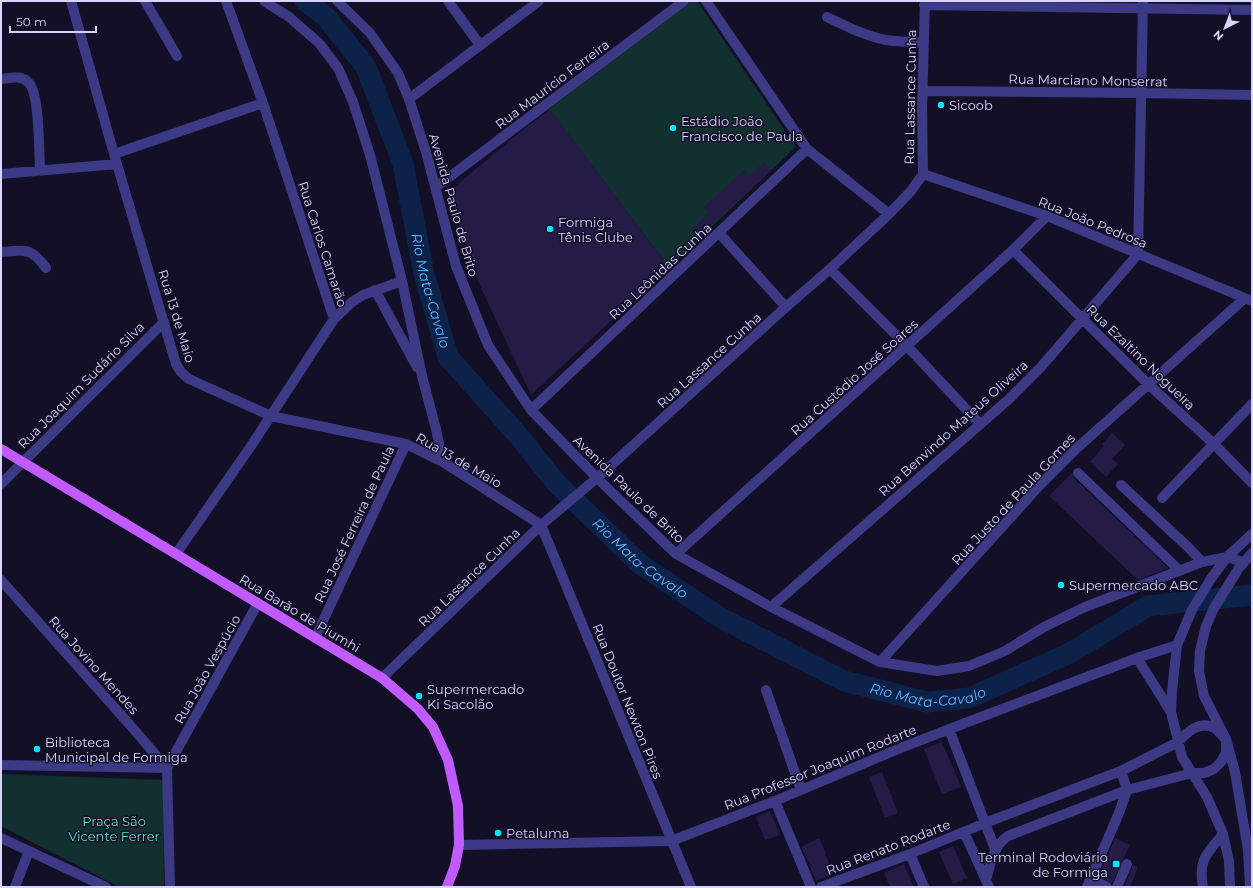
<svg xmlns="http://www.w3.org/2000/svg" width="1253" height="888" viewBox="0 0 1253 888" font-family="Montserrat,sans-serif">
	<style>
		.green { fill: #12302f }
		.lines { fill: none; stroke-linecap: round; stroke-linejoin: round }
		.river { stroke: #0c2248; stroke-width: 21 }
		.building { fill: #241b47 }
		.minor { stroke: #3d3a85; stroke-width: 10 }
		.major { stroke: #c25bff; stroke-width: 10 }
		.poi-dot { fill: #00e5ff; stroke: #130f26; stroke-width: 1.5 }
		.labels { text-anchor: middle; stroke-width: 3; stroke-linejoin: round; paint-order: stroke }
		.street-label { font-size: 13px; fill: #d9d4ff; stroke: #130f26 }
		.poi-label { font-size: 13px; fill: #d9d4ff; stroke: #130f26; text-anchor: start }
		.park-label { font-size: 13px; fill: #5fe0c0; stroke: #130f26 }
		.water-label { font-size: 14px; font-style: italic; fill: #62b6ff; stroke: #130f26 }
	</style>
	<rect width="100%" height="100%" fill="#130f26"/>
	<!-- green -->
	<path class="green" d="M692,1H697L796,147L669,267L549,109Z
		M1,774L163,780L164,887H119L1,826Z"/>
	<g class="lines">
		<!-- river -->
		<path class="river" id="s1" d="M305,1L326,17L366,67L403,164L424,274L448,357L517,434L557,484L640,564L721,618L844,681L927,702L969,698L1068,654L1148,606L1252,595"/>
	</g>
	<!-- building -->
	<path class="building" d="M550,110L669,267L531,395L476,277L448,192L529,125Z
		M764,162L772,170L699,236L692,229L709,213L704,207L744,170L749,176Z
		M1112,433L1125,445L1112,459L1118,464L1106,477L1090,462L1104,446L1102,444Z
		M1072,473L1074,478L1168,568L1138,580L1049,496Z
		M942,742L961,787L942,794L924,749Z
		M882,772L898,813L885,818L869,777Z
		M770,811L780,835L765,840L756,817Z
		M819,838L826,853L825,854L834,873L816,881L810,867L811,866L801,847Z
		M1115,838L1130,845L1112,883L1099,876Z
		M953,846L967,878L953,884L939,852Z
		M904,864L914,887H890L884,873Z
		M1133,865L1138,867L1130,887H1124Z"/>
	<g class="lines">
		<!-- minor -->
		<path class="minor" d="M71,1L114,154L176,364L181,372L189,379L271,416L406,444L443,462L541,525
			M145,1L177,56
			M264,1L289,17L319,43L338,68L353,102L370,155L402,281L422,376L436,429L443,462
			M337,1L370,33L398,73L409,99L426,152L456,266L488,345L531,410L597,478L676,554L771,607L880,662L937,671L969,666L1005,651L1044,627L1085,607L1202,562L1227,557L1243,562
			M448,1L480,45
			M706,1L807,149L889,214
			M924,5L1252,10
			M827,17C846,26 865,36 886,40C898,42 911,42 924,42
			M1,79C10,78 21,75 28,82C40,91 39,154 40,170
			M923,91L1141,93L1252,95
			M409,99L539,1
			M114,154L263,103
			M1,174L117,164
			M923,174L1047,216L1252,301
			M436,187L684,1
			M719,233L786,307
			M1013,250L1148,384L1214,444L1252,483
			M1,252C25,250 31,247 46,268
			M830,269L907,346L980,424
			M375,290L417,367
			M334,319L352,302L363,295L402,281
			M531,410L807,149
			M1078,473L1179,570
			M1,484L164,322
			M1121,485L1188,547L1202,562
			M1162,498L1252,404
			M541,525L691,887
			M176,554L251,446L334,319L263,103L226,1
			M676,554L1013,250L1047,216
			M1,580L130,725L167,768
			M771,607L1008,400L1041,367L1138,254L1143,1
			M315,638L406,444
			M1137,658L1171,712
			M880,662L1039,486L1077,448L1245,298
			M382,678L541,525L597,478L786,307L830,269L889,214L911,191L923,174L922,108L925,1
			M766,690L801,790
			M949,729L995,849
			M1,765L167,768
			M167,768L258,603
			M167,768L170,887
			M775,801L811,887
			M964,832L989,887
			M1,838L106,887
			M459,845L671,841L775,801L903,747L973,720L1137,658L1177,645
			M910,854L924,887
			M1091,879L1107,887
			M15,887L29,851
			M821,887L910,854L985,823L1121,771L1178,742C1187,732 1200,720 1214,728C1218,730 1222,736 1226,739V753L1221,762L1214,769L1204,773H1192L1127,790L1008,836C993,846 991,863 986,880
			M1087,887L1119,813L1127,790L1121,771
			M1117,887L1127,864
			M1203,887C1198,859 1207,854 1223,834
			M1230,887L1229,861L1223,834L1207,797L1182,757L1171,712L1172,691L1177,645L1192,610L1210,580L1227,557L1252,534
			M1250,887L1248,850L1235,772L1226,739L1204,696L1199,671L1200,651L1206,626L1214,608L1239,568L1252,553"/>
		<!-- major -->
		<path class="major" d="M1,449L176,554L382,678L418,709L433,727L448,760L458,806L459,845L455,866L447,887"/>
	</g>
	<!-- markers -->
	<g class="poi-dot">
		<circle cx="941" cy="105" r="4"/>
		<circle cx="673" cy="128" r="4"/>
		<circle cx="550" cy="229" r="4"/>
		<circle cx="1061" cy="585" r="4"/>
		<circle cx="419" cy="696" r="4"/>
		<circle cx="37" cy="749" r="4"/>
		<circle cx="498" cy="833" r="4"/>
		<rect x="1112" y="860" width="8" height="8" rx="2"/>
	</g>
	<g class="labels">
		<!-- street labels -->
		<g class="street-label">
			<text transform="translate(1088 80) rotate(1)" y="5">Rua Marciano Monserrat</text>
			<text transform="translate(552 84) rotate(-37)" y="5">Rua Maurício Ferreira</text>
			<text transform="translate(910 97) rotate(-89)" y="5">Rua Lassance Cunha</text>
			<text transform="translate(454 205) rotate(74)" y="5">Avenida Paulo de Brito</text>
			<text transform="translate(1093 222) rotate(22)" y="5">Rua João Pedrosa</text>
			<text transform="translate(323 244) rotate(72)" y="5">Rua Carlos Camarão</text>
			<text transform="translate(660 271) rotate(-43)" y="5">Rua Leônidas Cunha</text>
			<text transform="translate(177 316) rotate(73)" y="5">Rua 13 de Maio</text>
			<text transform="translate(1141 357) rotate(44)" y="5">Rua Ezaltino Nogueira</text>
			<text transform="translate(709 360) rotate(-42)" y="5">Rua Lassance Cunha</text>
			<text transform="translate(854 377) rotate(-42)" y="5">Rua Custódio José Soares</text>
			<text transform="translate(81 385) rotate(-45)" y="5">Rua Joaquim Sudário Silva</text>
			<text transform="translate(953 428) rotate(-42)" y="5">Rua Benvindo Mateus Oliveira</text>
			<text transform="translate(459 460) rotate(30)" y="5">Rua 13 de Maio</text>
			<text transform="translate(629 489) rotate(44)" y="5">Avenida Paulo de Brito</text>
			<text transform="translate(1013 499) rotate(-47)" y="5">Rua Justo de Paula Gomes</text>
			<text transform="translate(354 524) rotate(-65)" y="5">Rua José Ferreira de Paula</text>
			<text transform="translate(469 577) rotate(-44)" y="5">Rua Lassance Cunha</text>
			<text transform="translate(300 613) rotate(31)" y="5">Rua Barão de Piumhi</text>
			<text transform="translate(94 665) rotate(48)" y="5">Rua Jovino Mendes</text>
			<text transform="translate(207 669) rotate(-61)" y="5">Rua João Vespúcio</text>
			<text transform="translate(628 701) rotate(68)" y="5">Rua Doutor Newton Pires</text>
			<text transform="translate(820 767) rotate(-22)" y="5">Rua Professor Joaquim Rodarte</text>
			<text transform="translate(888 847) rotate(-21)" y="5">Rua Renato Rodarte</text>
		</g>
		<!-- poi labels -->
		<g class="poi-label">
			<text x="949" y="110">Sicoob</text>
			<text x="681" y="126">Estádio João<tspan x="681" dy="15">Francisco de Paula</tspan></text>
			<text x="558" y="227">Formiga<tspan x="558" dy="15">Tênis Clube</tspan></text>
			<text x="1069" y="590">Supermercado ABC</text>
			<text x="427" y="694">Supermercado<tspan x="427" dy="15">Ki Sacolão</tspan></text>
			<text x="45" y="747">Biblioteca<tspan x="45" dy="15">Municipal de Formiga</tspan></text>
			<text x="506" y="838">Petaluma</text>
			<text x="1108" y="862" text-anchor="end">Terminal Rodoviário<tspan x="1108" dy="15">de Formiga</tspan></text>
		</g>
		<!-- park labels -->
		<g class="park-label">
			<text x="114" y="826">Praça São<tspan x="114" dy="15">Vicente Ferrer</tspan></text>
		</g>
		<!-- water labels -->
		<g class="water-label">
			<text dy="5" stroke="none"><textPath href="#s1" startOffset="324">Rio Mata-Cavalo</textPath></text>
			<text dy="5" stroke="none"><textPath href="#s1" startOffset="672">Rio Mata-Cavalo</textPath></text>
			<text dy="5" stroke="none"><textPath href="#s1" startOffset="997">Rio Mata-Cavalo</textPath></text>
		</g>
	</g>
	<!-- border -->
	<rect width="1253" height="888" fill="none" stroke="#d9d4ff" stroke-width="4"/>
	<!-- north arrow -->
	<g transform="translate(1225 28) rotate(222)" stroke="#130f26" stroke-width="3" paint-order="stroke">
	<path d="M0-3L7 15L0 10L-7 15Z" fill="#d9d4ff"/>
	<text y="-6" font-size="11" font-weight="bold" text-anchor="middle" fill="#d9d4ff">N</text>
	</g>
	<!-- scale -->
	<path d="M10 26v6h86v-6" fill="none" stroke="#d9d4ff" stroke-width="2"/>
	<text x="16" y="26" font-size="12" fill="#d9d4ff" stroke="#130f26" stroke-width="3" paint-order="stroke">50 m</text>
</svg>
